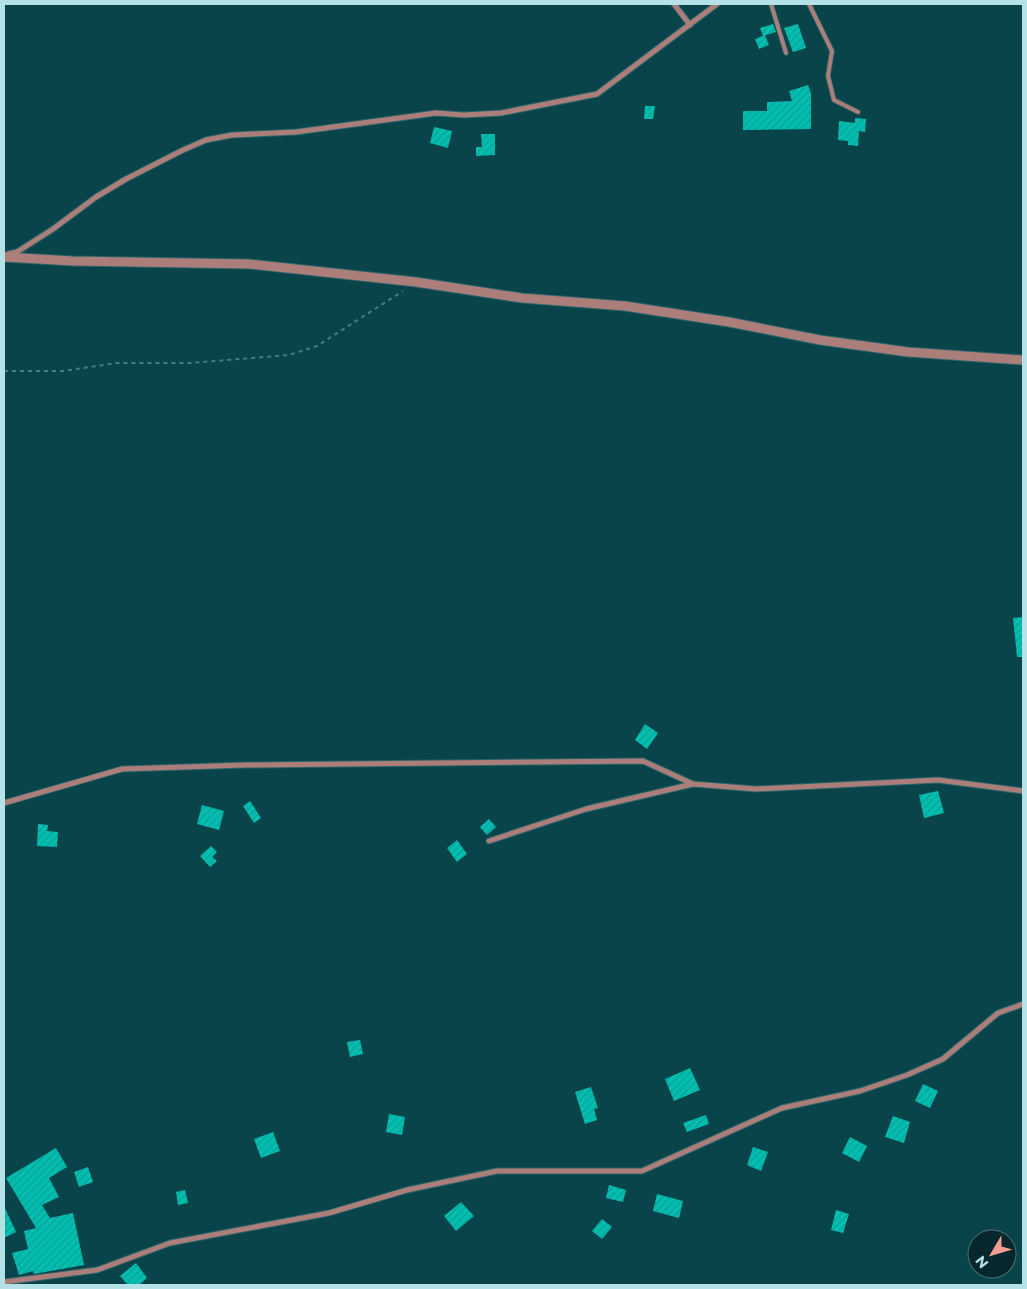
<svg xmlns="http://www.w3.org/2000/svg" width="1027" height="1289" viewBox="0 0 1027 1289" font-family="Montserrat,sans-serif">
	<style>
		.building { fill: url(#building-hatch) }
		.lines { fill: none; stroke-linecap: round; stroke-linejoin: round }
		.service-casing { stroke: #2a6469; stroke-width: 5.5 }
		.minor-casing { stroke: #2a6469; stroke-width: 7 }
		.tertiary-casing { stroke: #2a6469; stroke-width: 11 }
		.path { stroke: #467d82; stroke-width: 2; stroke-dasharray: 4 4; stroke-linecap: butt }
		.service { stroke: #ab7e79; stroke-width: 4 }
		.minor { stroke: #ab7e79; stroke-width: 5 }
		.tertiary { stroke: #ab7e79; stroke-width: 9 }
	</style>
	<defs>
		<pattern id="building-hatch" width="6" height="6" patternUnits="userSpaceOnUse" patternTransform="scale(1.25)"><rect width="6" height="6" fill="#00beb0"/><path d="M-1 1l2-2M0 6l6-6M5 7l2-2" fill="none" stroke="#0ea095"/></pattern>
	</defs>
	<rect width="100%" height="100%" fill="#08444a"/>
	<!-- building -->
	<path class="building" d="M773,24L776,32L763,36L760,28Z
		M798,24L806,48L793,52L784,28Z
		M765,35L769,45L759,49L755,39Z
		M808,85L811,93V129L743,130V111H767V102L792,101L789,91Z
		M645,106H655L653,119H644Z
		M855,118L866,119L865,132L859,131L858,146L848,145V141L838,140L839,121L855,123Z
		M434,127L452,131L448,148L430,143Z
		M481,134H495V155L476,156V147H482Z
		M1023,617V657H1017L1013,618Z
		M645,724L658,733L647,749L635,740Z
		M938,791L944,813L924,818L919,795Z
		M250,801L261,818L254,823L243,806Z
		M202,805L224,811L219,830L197,824Z
		M489,819L496,827L487,835L480,827Z
		M38,824L48,825L47,831L58,832L57,847L37,846Z
		M457,840L467,854L457,862L447,848Z
		M211,846L217,852L212,857L217,861L210,867L200,856Z
		M360,1040L363,1054L350,1057L347,1042Z
		M690,1068L700,1090L674,1101L665,1079Z
		M923,1084L938,1091L930,1108L915,1101Z
		M591,1087L598,1108L594,1109L597,1120L585,1124L575,1092Z
		M389,1114L405,1117L402,1135L386,1132Z
		M706,1115L709,1124L687,1132L683,1123Z
		M893,1116L910,1122L904,1143L885,1137Z
		M273,1132L280,1151L261,1158L254,1139Z
		M850,1137L867,1146L859,1162L842,1153Z
		M753,1147L768,1152L761,1171L747,1165Z
		M56,1148L67,1167L49,1178L59,1197L42,1205L50,1218L73,1213L84,1265L34,1274L33,1271L19,1275L12,1253L28,1249L24,1231L36,1228L6,1178Z
		M88,1167L93,1182L79,1187L74,1172Z
		M609,1185L626,1190L623,1202L606,1198Z
		M185,1190L188,1203L178,1205L176,1192Z
		M657,1194L683,1201L679,1218L653,1211Z
		M461,1202L474,1216L456,1231L444,1216Z
		M4,1206L16,1232L4,1238Z
		M836,1210L849,1214L843,1233L831,1230Z
		M602,1219L612,1227L602,1239L592,1231Z
		M136,1263L147,1278L139,1285H128L120,1276Z"/>
	<g class="lines">
		<defs>
			<path id="service" d="M771,4L786,53
				M809,4L832,51L828,76L834,100L858,112"/>
			<path id="minor" d="M674,4L690,25
				M8,254L17,252L53,229L96,197L126,179L183,150L206,140L232,135L296,132L436,113L464,115L501,113L597,94L717,4
				M4,803L122,769L245,765L643,761L693,784L756,789L938,780L1023,791
				M489,841L586,809L693,784
				M4,1282L97,1270L170,1243L329,1213L407,1190L497,1171H642L782,1108L860,1091L907,1075L943,1059L998,1013L1023,1004"/>
			<path id="tertiary" d="M4,257L73,261L249,264L416,282L522,298L625,306L729,322L820,340L908,352L1023,360"/>
		</defs>
		<!-- service casing -->
		<use href="#service" class="service-casing"/>
		<!-- minor casing -->
		<use href="#minor" class="minor-casing"/>
		<!-- tertiary casing -->
		<use href="#tertiary" class="tertiary-casing"/>
		<!-- path -->
		<path class="path" d="M4,371H63L117,363H190L289,355L317,346L403,291"/>
		<!-- service -->
		<use href="#service" class="service"/>
		<!-- minor -->
		<use href="#minor" class="minor"/>
		<!-- tertiary -->
		<use href="#tertiary" class="tertiary"/>
	</g>
	<!-- border -->
	<rect width="1027" height="1289" fill="none" stroke="#b4e2e7" stroke-width="10"/>
	<!-- north arrow -->
	<g transform="translate(992 1254) rotate(232)"><circle r="24" fill="#06282c" stroke="#4c7277"/>
	<path d="M0-4L9 19L0 12L-9 19Z" fill="#f59c94"/>
	<text y="-8" font-size="14" font-weight="bold" text-anchor="middle" fill="#b4e2e7">N</text>
	</g>
</svg>
